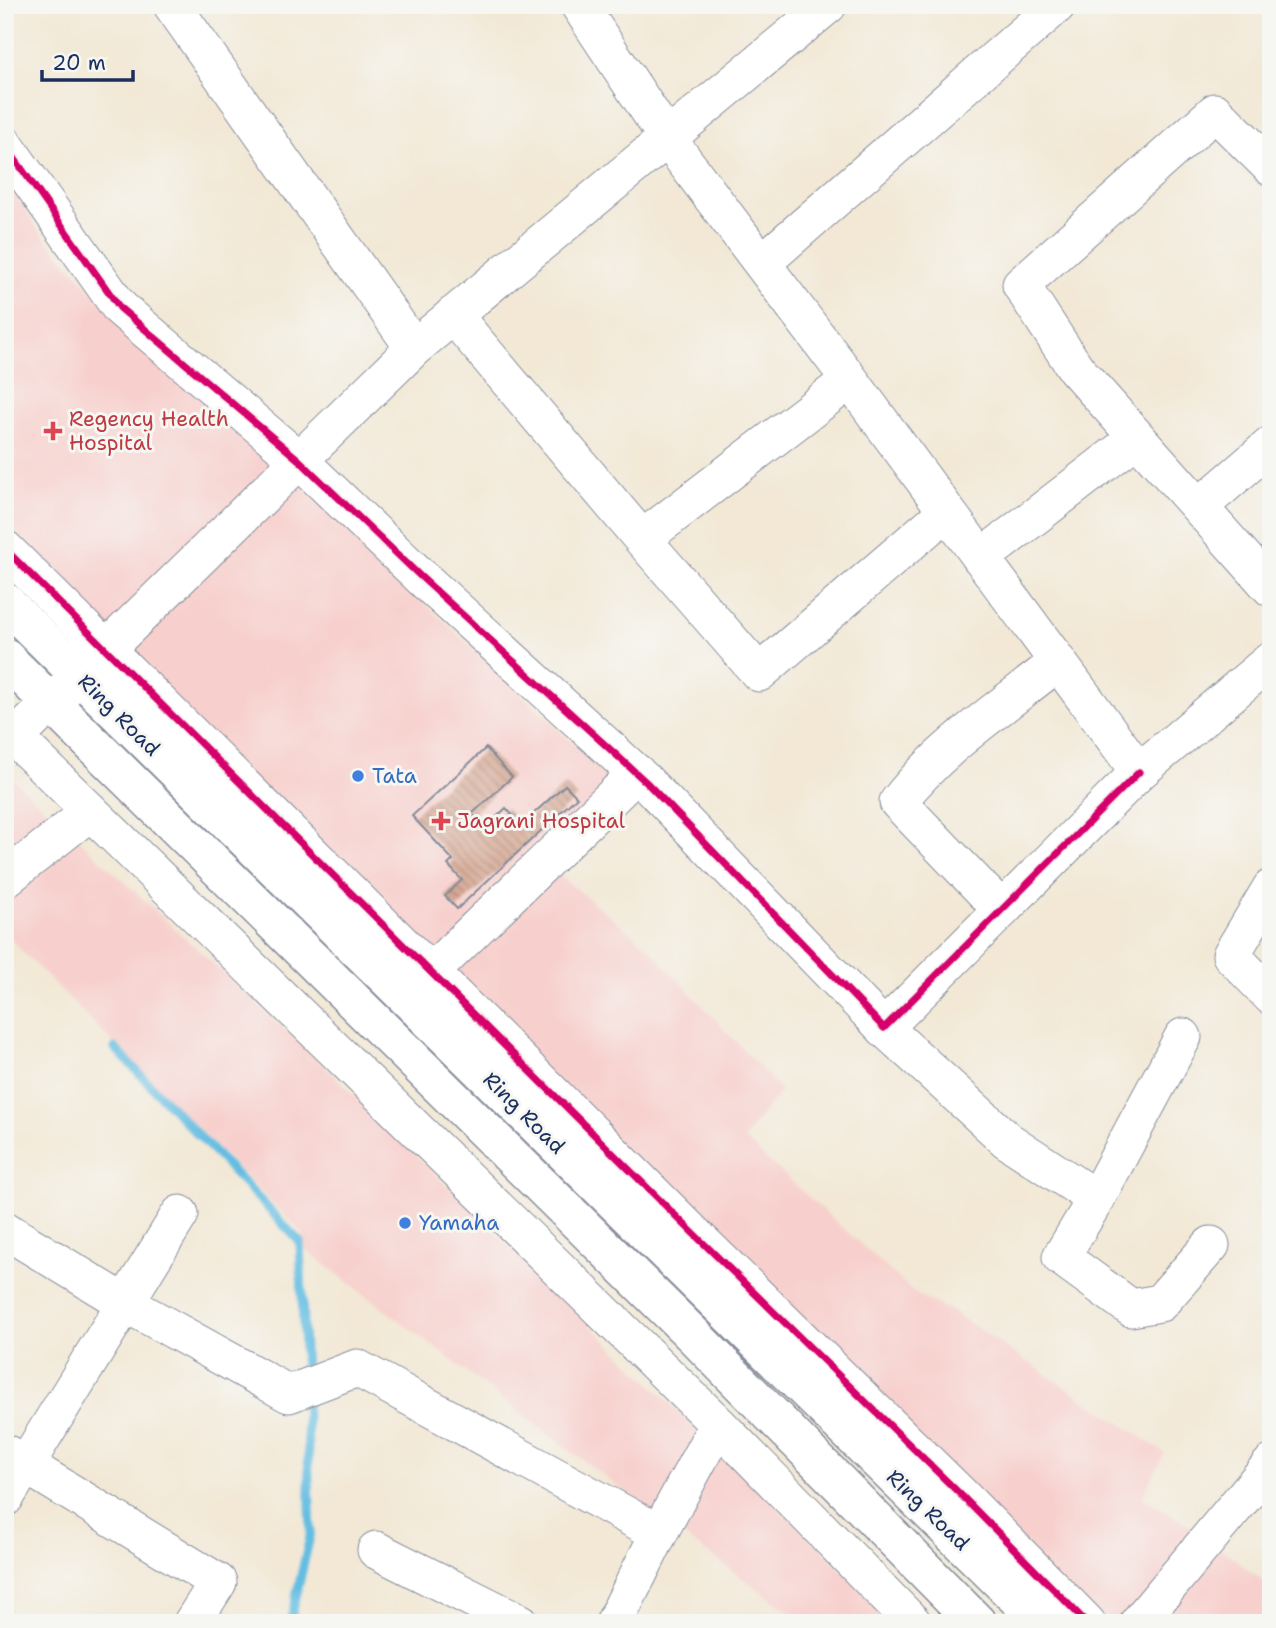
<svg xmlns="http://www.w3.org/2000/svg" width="1276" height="1628" viewBox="0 0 1276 1628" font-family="'Shantell Sans',sans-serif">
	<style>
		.built { fill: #f7d0cd }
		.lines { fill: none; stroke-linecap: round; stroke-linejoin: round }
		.stream { stroke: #64bee2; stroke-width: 9 }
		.building { fill: url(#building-back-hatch) }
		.minor-casing { stroke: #868c9a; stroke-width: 39 }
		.highway-casing { stroke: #868c9a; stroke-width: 41 }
		.minor { stroke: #fff; stroke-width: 37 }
		.highway { stroke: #fff; stroke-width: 38 }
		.cycleway-casing { stroke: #f6f6f2; stroke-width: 11 }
		.cycleway { stroke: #d6006c; stroke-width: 7 }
		.health-dot { fill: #e0444e; stroke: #f6f6f2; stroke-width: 2.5 }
		.shop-dot { fill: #3f7fe0; stroke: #f6f6f2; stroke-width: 2.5 }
		.labels { text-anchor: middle; stroke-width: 6; stroke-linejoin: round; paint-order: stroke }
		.health-label { font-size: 21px; fill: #be3a42; stroke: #f6f6f2; text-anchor: start }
		.street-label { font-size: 21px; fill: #1b2f5e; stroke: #f6f6f2 }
		.shop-label { font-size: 21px; fill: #366cbe; stroke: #f6f6f2; text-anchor: start }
	</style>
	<defs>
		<pattern id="building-back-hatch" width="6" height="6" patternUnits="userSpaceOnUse" patternTransform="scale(1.75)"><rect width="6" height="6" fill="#d3a08a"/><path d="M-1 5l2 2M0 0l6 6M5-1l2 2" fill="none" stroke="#aa8374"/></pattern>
	</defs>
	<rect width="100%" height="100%" fill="#f6f6f2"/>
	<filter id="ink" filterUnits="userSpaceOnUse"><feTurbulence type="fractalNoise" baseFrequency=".0143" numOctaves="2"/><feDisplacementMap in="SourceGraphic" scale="14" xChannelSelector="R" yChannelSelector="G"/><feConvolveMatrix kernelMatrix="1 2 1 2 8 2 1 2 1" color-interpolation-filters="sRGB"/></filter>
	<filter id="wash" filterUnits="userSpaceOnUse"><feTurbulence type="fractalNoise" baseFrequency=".00686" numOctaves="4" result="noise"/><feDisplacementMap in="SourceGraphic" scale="28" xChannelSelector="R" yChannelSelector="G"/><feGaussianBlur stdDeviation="1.57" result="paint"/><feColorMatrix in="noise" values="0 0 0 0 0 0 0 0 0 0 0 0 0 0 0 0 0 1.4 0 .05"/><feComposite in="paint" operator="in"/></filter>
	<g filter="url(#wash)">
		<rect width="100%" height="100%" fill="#f2e8d5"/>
		<!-- built -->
		<path class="built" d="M5,174L38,230L112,313L297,482L632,799L557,873L647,946L781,1090L744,1139L917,1295L953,1312L1165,1453L1142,1497L1196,1530L1271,1587V1623H1099L5,539Z
			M5,772L319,1061L897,1623H805L667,1524L305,1249L303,1234L5,934Z"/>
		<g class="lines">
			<!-- stream -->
			<path class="stream" d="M115,1048L300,1242L305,1377
				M290,1623L311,1532L306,1395"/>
		</g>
		<g id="blocks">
			<!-- building -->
			<path class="building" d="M486,748L512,777L472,814L485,828L506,808L521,825L565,785L577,797L457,909L445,896L462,880L448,865L453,860L412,816Z"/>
		</g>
	</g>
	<g filter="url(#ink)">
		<use href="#blocks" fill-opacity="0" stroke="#868c9a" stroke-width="2"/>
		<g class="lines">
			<defs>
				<path id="minor" d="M172,5L414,348
					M579,5L667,138L850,380L1139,772L1271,660
					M5,145L120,308L299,460L420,576L646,782L884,1028L1139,772
					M1271,167L1215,112L1021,285L1076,369L1271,588
					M762,263L1057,5
					M453,315L642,539L850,380
					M1199,507L1271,445
					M642,539L759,673L946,512
					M5,549L693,1233L960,1494L1087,1623
					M981,558L1137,438
					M5,728L718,1424L913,1623
					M15,738L414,348L828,5
					M5,879L90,812
					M1271,888L1231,955L1271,996
					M1002,910L898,802C939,748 1005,705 1058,662
					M431,972L637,773
					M884,1028L1007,1140L1096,1199L1183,1037
					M1096,1199L1061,1257L1131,1308L1160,1303L1211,1245
					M5,1230L125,1303L289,1394L357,1368L659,1533
					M6,1453L218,1582L192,1623
					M5,1498L180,1214
					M376,1550L521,1623
					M614,1623L659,1533L718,1424
					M1138,1623L1271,1464"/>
				<path id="highway" d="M5,602L1043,1623
					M5,658L693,1335L977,1623"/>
			</defs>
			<!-- minor casing -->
			<use href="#minor" class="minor-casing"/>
			<!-- highway casing -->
			<use href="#highway" class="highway-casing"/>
			<!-- minor -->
			<use href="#minor" class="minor"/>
			<!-- highway -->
			<use href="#highway" class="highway"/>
			<defs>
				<path id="cycleway" d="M5,145L120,308L299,460L420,576L646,782L884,1028L1139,772
					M5,549L693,1233L960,1494L1087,1623"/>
			</defs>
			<!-- cycleway casing -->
			<use href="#cycleway" class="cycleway-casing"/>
			<!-- cycleway -->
			<use href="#cycleway" class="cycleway"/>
		</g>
	</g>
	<!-- markers -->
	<g class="health-dot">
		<path d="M49.5 420.5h7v7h7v7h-7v7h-7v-7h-7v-7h7z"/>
		<path d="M437.5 810.5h7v7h7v7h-7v7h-7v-7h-7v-7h7z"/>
	</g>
	<g class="shop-dot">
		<circle cx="358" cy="776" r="7"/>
		<circle cx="405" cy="1223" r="7"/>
	</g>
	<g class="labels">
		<!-- health labels -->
		<g class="health-label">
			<text x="69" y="426">Regency Health<tspan x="69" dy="24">Hospital</tspan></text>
			<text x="457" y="828">Jagrani Hospital</text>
		</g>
		<!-- street labels -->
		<g class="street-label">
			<text transform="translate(119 715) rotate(45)" y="7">Ring Road</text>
			<text transform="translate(524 1113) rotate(45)" y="7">Ring Road</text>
			<text transform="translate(928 1510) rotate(44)" y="7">Ring Road</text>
		</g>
		<!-- shop labels -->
		<g class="shop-label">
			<text x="372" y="783">Tata</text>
			<text x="419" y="1230">Yamaha</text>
		</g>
	</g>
	<!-- margin -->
	<rect width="1276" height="1628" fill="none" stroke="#f6f6f2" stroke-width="28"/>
	<!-- scale -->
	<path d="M42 70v10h91v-10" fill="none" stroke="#1b2f5e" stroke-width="3.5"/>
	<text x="52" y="70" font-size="21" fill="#1b2f5e" stroke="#f6f6f2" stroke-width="5" paint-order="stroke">20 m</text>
</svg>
